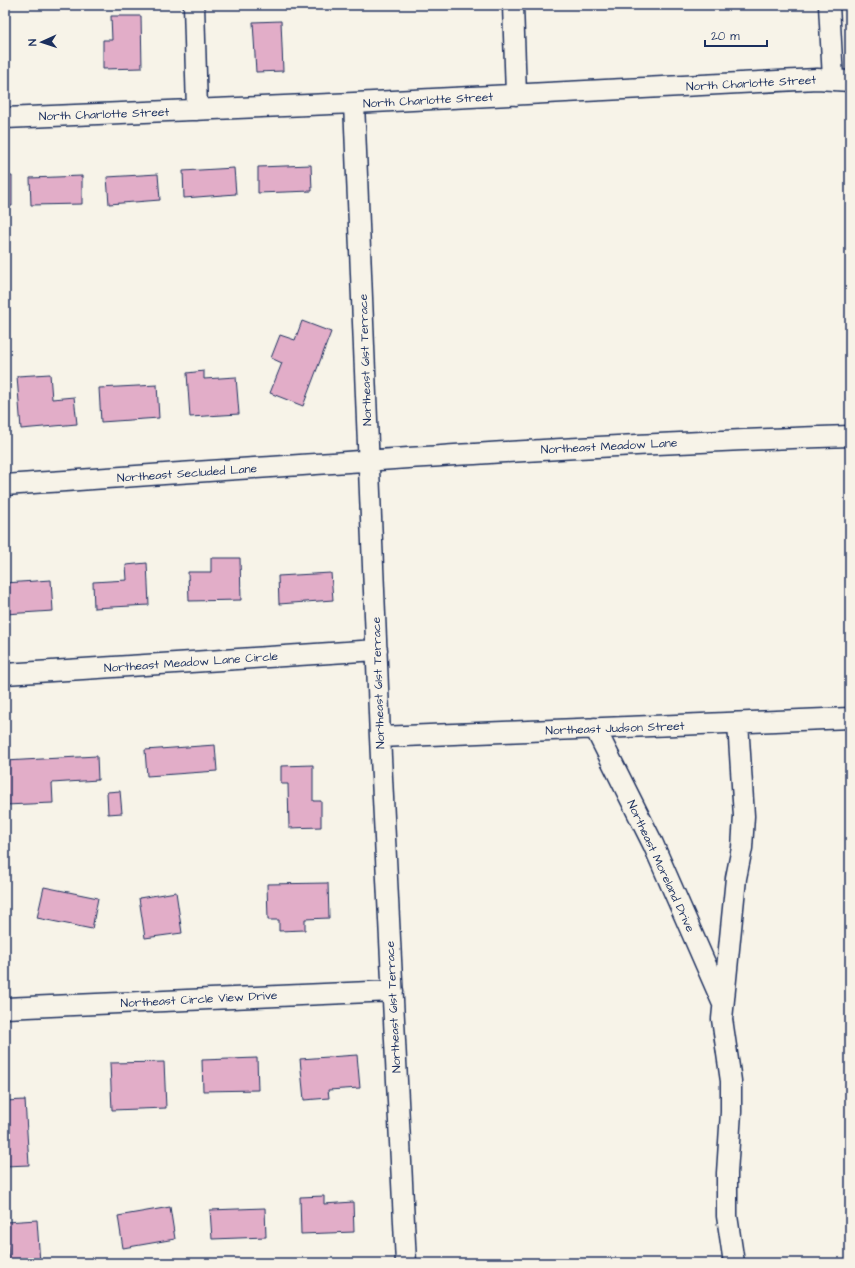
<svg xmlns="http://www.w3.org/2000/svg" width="855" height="1268" viewBox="0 0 855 1268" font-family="'Architects Daughter',sans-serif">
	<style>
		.building { fill: #e2adc8; stroke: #1b2f5e }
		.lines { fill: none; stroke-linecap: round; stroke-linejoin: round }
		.minor-casing { stroke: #1b2f5e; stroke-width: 23 }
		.minor { stroke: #f7f3e8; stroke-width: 20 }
		.labels { text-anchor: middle; stroke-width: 3.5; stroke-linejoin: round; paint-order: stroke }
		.street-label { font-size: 12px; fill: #1b2f5e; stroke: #f7f3e8 }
	</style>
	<rect width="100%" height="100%" fill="#f7f3e8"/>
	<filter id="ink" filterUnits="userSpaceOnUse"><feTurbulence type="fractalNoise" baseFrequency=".025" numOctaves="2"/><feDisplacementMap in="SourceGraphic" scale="8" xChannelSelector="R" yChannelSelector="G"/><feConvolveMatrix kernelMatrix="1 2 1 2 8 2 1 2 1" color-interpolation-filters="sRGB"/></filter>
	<g filter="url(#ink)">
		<!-- building -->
		<path class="building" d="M111,16H141L142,68L103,69V40H112Z
			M281,21L283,71L256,72L253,22Z
			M311,165L312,191L258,193V167Z
			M234,168L236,194L184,198L183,171Z
			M158,174L160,200L109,204L107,177Z
			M5,176H12V206H5Z
			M82,176V204L31,205L30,178Z
			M302,321L331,332L303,406L270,393L282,363L271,358L280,335L295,340Z
			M204,371V379L236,377L239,414L190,417L187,373Z
			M50,374L52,399L74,397L77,424L21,429L17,376Z
			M157,385L159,418L101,422L99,388Z
			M211,558H240L241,600L189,601L188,572H211Z
			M147,563L149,605L94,608L93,582L127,580L126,565Z
			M331,573L333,600L279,604L278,576Z
			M51,580L53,611L5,614V583Z
			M215,745L217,771L147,776L145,750Z
			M97,756L98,780L52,783L53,803L5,805V761Z
			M313,765V801H321V827L289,828L288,784H281V766Z
			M120,791L122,813L108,814L107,792Z
			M328,883L329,918L305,919V930L279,931V920H268L267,884Z
			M44,887L98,898L92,929L37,918Z
			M176,892L182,933L145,938L139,898Z
			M357,1055L360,1088L328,1090L329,1098L304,1100L300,1059Z
			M257,1058L258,1090L203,1091L202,1060Z
			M164,1062L166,1108L112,1110L110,1063Z
			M25,1100L29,1165L5,1166V1101Z
			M324,1196V1204L353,1202L354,1232L301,1234L300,1197Z
			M170,1207L175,1239L123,1248L118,1216Z
			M265,1208L266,1237L212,1239L210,1210Z
			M37,1220L40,1263H9L6,1222Z"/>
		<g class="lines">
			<defs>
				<path id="minor" d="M194,5L197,110
					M513,5L516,95
					M829,5L833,79
					M354,103L380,737L406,1263
					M5,118L354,103L817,79L850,81
					M5,485C286,466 568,445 850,436
					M5,674L377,650
					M595,728L653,844L723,1004
					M380,737L850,718
					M5,1008L393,991
					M734,1263L727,1216V1173L731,1112V1081L722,1019L736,878L742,848L744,816L738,723"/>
			</defs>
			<!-- minor casing -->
			<use href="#minor" class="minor-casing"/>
			<!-- minor -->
			<use href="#minor" class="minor"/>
		</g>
	</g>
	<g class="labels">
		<!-- street labels -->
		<g class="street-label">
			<text transform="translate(751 83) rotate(-3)" y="4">North Charlotte Street</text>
			<text transform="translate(428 100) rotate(-3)" y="4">North Charlotte Street</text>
			<text transform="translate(104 114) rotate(-2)" y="4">North Charlotte Street</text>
			<text transform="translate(365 360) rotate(-92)" y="4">Northeast 61st Terrace</text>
			<text transform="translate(609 446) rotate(-3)" y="4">Northeast Meadow Lane</text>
			<text transform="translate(187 473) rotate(-4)" y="4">Northeast Secluded Lane</text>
			<text transform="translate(191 662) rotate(-4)" y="4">Northeast Meadow Lane Circle</text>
			<text transform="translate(378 683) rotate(-92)" y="4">Northeast 61st Terrace</text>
			<text transform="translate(615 728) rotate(-2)" y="4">Northeast Judson Street</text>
			<text transform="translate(661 866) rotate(65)" y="4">Northeast Moreland Drive</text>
			<text transform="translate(199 999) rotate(-3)" y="4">Northeast Circle View Drive</text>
			<text transform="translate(393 1007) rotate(-93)" y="4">Northeast 61st Terrace</text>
		</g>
	</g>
	<!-- margin -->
	<rect width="855" height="1268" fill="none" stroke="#f7f3e8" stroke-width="20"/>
	<rect x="10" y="10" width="835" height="1248" fill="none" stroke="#1b2f5e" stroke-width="1.5" filter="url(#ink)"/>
	<!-- north arrow -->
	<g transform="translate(42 42) rotate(267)" stroke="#f7f3e8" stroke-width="3" paint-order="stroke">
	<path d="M0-3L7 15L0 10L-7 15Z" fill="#1b2f5e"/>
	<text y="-6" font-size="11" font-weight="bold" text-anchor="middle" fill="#1b2f5e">N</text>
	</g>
	<!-- scale -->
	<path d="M705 40v6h62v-6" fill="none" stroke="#1b2f5e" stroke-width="2"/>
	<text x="711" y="40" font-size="12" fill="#1b2f5e" stroke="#f7f3e8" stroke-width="3" paint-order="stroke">20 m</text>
</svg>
